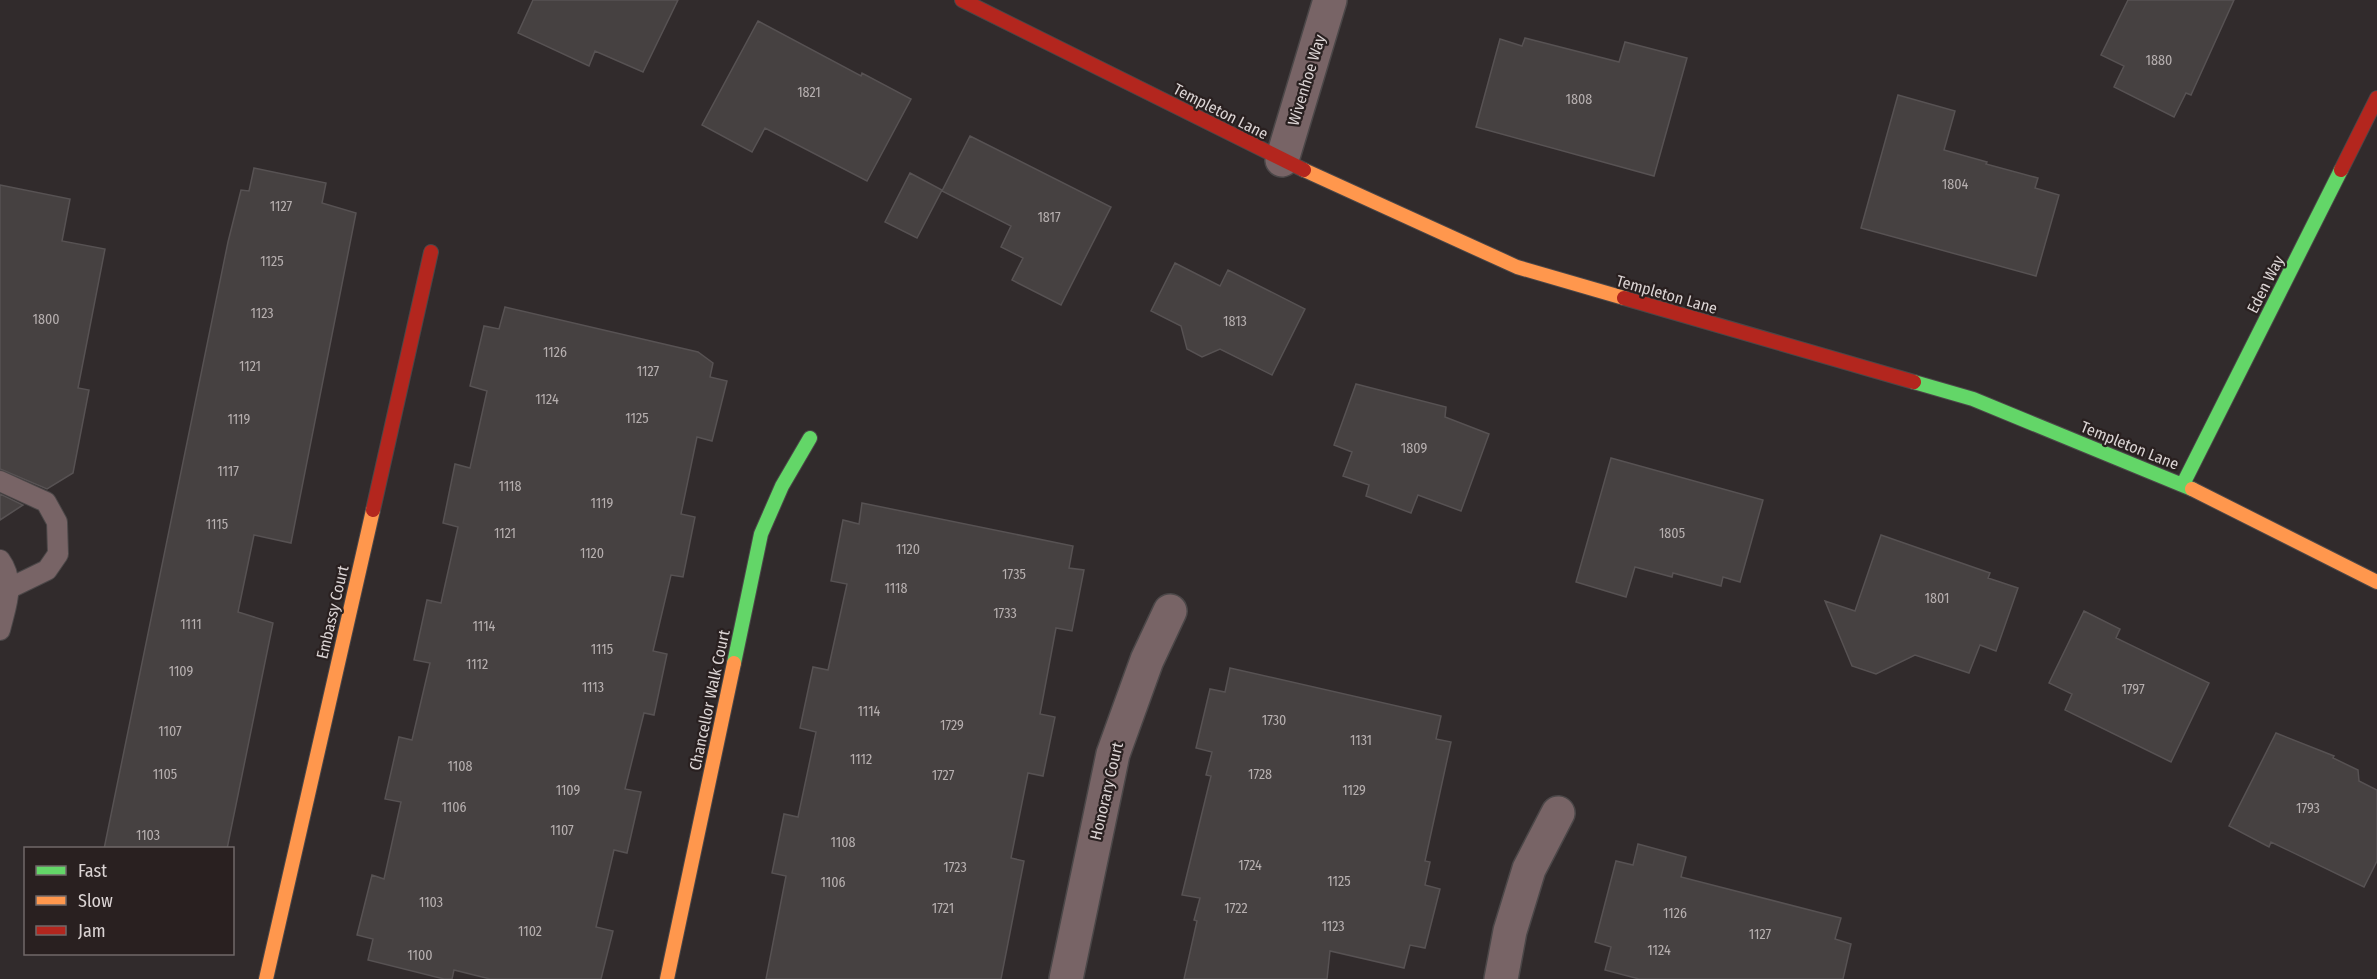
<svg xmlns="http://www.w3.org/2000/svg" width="2377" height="979" viewBox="0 0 2377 979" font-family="'Fira Sans Condensed',sans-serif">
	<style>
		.building { fill: #464141; stroke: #575253; stroke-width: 1.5 }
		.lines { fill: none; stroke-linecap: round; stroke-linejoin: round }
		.lane-casing { stroke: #4b4748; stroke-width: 22 }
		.street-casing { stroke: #4b4748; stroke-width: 36 }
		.fast-casing { stroke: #4b4748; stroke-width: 16 }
		.slow-casing { stroke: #4b4748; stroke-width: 16 }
		.jam-casing { stroke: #4b4748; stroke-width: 16 }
		.lane { stroke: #786466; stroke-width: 20 }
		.street { stroke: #786466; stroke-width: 33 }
		.fast { stroke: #63d668; stroke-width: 14 }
		.slow { stroke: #ff974d; stroke-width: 14 }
		.jam { stroke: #b3261e; stroke-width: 14 }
		.labels { text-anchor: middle; stroke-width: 4.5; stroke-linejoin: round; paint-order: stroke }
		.number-label { font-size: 14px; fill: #b6afaf }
		.street-label { font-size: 16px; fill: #dbd4d4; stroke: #292020 }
	</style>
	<rect width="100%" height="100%" fill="#312b2c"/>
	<!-- building -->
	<path class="building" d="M533,0H678L643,72L595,51L589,66L518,33Z
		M2128,0H2234L2191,95L2186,93L2174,117L2114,87L2124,66L2101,55Z
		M758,21L861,76L862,73L911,99L867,181L765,128L752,152L702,125Z
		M1525,38L1619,62L1625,42L1687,58L1654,176L1476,127L1500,39L1522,46Z
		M1898,95L1955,111L1944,150L1987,162L1986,164L2038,178L2035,188L2059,195L2036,276L1861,228Z
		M970,136L1111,207L1061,305L1012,280L1023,258L1001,247L1011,226L942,191Z
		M254,168L326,183L322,203L356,213L291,543L254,535L238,612L273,623L227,849H104L228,242L241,190L249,191Z
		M910,173L942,190L917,238L885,222Z
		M0,185L70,199L62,241L105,249L78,388L89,390L73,473L47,489L0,469Z
		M1175,263L1220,286L1228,270L1305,309L1272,375L1220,349L1202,357L1187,349L1181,326L1151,311Z
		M505,307L698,352L713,363L710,377L727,381L712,441L697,437L681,514L695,517L683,577L671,575L653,651L667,654L654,715L644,713L625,789L641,792L627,853L614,850L596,927L613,931L601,979H490L454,970L452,979H444L368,960L373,939L357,935L372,875L384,879L401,802L385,799L399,737L412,740L430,663L414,660L427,600L441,603L458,527L443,523L455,464L470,468L487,391L470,386L484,326L499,329Z
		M1356,384L1446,407L1445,417L1489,434L1461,511L1418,495L1411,513L1366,496L1369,485L1343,476L1352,452L1334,445Z
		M1611,458L1763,500L1740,582L1723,577L1721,586L1673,573L1672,577L1635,567L1626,597L1576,582Z
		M0,494L23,505L0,520Z
		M862,503L1073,546L1069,568L1084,570L1072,631L1056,628L1040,714L1055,717L1043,776L1028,773L1011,858L1024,861L1001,979H766L786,876L772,873L784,814L798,817L816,732L800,728L813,667L828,670L847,584L831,581L843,520L859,524Z
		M1881,535L1990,573L1988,578L2018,588L1996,651L1980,645L1969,673L1915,655L1876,674L1852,666L1825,601L1855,611Z
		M2084,611L2120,629L2116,638L2209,683L2171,762L2065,710L2072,694L2049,683Z
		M1230,668L1441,716L1436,739L1451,742L1425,861L1430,862L1425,885L1440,889L1425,948L1410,945L1404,968L1330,951L1327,979H1184L1197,921L1194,920L1200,898L1182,895L1211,776L1206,775L1212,752L1196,748L1210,689L1225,692Z
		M2276,733L2334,756L2333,758L2358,770L2359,781L2377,790V861L2364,887L2271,842L2269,847L2229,826Z
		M1638,844L1686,857L1681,877L1841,918L1835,939L1851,944L1843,979H1639L1605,970L1611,947L1595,942L1616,861L1633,865Z"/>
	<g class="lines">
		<defs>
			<path id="lane" d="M0,481L46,502L57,522L58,554L47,570L10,588
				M0,560C16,582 6,605 0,630"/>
			<path id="street" d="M1282,160L1330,0
				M1066,979L1113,754L1147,660L1170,611
				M1501,979L1510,931L1529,869L1558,813"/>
			<path id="fast" d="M1914,382L1973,399L2192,489
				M2183,484L2341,170
				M734,663L761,534L782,486L810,438"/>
			<path id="slow" d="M1304,170L1517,267L1624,298
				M2192,489L2377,582
				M266,979L373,510
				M667,979L734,663"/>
			<path id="jam" d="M962,0L1304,170
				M2341,170L2377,98
				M1624,298L1914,382
				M373,510L431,252"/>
		</defs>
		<!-- lane casing -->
		<use href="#lane" class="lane-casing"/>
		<!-- street casing -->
		<use href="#street" class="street-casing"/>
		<!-- fast casing -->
		<use href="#fast" class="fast-casing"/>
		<!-- slow casing -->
		<use href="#slow" class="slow-casing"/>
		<!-- jam casing -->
		<use href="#jam" class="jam-casing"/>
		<!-- lane -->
		<use href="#lane" class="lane"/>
		<!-- street -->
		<use href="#street" class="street"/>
		<!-- fast -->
		<use href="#fast" class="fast"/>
		<!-- slow -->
		<use href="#slow" class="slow"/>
		<!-- jam -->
		<use href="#jam" class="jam"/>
	</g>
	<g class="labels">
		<!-- number labels -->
		<g class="number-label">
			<text x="2159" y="65">1880</text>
			<text x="809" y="97">1821</text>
			<text x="1579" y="104">1808</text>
			<text x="1955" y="189">1804</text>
			<text x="281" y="211">1127</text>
			<text x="1049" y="222">1817</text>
			<text x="272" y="266">1125</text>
			<text x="262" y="318">1123</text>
			<text x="46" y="324">1800</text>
			<text x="1235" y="326">1813</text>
			<text x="555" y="357">1126</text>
			<text x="250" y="371">1121</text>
			<text x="648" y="376">1127</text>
			<text x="547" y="404">1124</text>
			<text x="637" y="423">1125</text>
			<text x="239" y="424">1119</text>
			<text x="1414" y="453">1809</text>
			<text x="228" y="476">1117</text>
			<text x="510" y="491">1118</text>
			<text x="602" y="508">1119</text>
			<text x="217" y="529">1115</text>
			<text x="505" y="538">1121</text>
			<text x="1672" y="538">1805</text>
			<text x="908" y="554">1120</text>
			<text x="592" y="558">1120</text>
			<text x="1014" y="579">1735</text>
			<text x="896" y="593">1118</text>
			<text x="1937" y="603">1801</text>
			<text x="1005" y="618">1733</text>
			<text x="191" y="629">1111</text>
			<text x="484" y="631">1114</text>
			<text x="602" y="654">1115</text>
			<text x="477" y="669">1112</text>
			<text x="181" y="676">1109</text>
			<text x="593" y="692">1113</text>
			<text x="2133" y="694">1797</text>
			<text x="869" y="716">1114</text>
			<text x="1274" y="725">1730</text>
			<text x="952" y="730">1729</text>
			<text x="170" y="736">1107</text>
			<text x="1361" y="745">1131</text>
			<text x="861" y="764">1112</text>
			<text x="460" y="771">1108</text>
			<text x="165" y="779">1105</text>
			<text x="1260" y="779">1728</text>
			<text x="943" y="780">1727</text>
			<text x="568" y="795">1109</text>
			<text x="1354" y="795">1129</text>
			<text x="454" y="812">1106</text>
			<text x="2308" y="813">1793</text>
			<text x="562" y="835">1107</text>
			<text x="148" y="840">1103</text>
			<text x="843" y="847">1108</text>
			<text x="1250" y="870">1724</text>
			<text x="955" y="872">1723</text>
			<text x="1339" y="886">1125</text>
			<text x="833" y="887">1106</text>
			<text x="431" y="907">1103</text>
			<text x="943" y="913">1721</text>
			<text x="1236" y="913">1722</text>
			<text x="1675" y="918">1126</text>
			<text x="1333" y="931">1123</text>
			<text x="530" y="936">1102</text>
			<text x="1760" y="939">1127</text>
			<text x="1659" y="955">1124</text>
			<text x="420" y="960">1100</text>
		</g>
		<!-- street labels -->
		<g class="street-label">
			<text transform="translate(1306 80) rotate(-73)" y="6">Wivenhoe Way</text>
			<text transform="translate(1221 111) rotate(27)" y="6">Templeton Lane</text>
			<text transform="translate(2265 284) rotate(-63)" y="6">Eden Way</text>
			<text transform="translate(1667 294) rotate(16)" y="6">Templeton Lane</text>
			<text transform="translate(2130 445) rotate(22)" y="6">Templeton Lane</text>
			<text transform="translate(332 612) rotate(-77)" y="6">Embassy Court</text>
			<text transform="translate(709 700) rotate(-78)" y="6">Chancellor Walk Court</text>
			<text transform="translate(1106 791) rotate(-77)" y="6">Honorary Court</text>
		</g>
	</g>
	<!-- legend -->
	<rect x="24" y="847" width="210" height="108" fill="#292020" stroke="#706868" stroke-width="1.5"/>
	<rect x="36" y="866" width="30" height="9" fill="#63d668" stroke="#706868" stroke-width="1.5"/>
	<text x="78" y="877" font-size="18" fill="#dbd4d4">Fast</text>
	<rect x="36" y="896" width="30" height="9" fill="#ff974d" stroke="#706868" stroke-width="1.5"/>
	<text x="78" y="907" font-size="18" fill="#dbd4d4">Slow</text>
	<rect x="36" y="926" width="30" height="9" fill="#b3261e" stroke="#706868" stroke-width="1.5"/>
	<text x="78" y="937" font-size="18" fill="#dbd4d4">Jam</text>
</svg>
